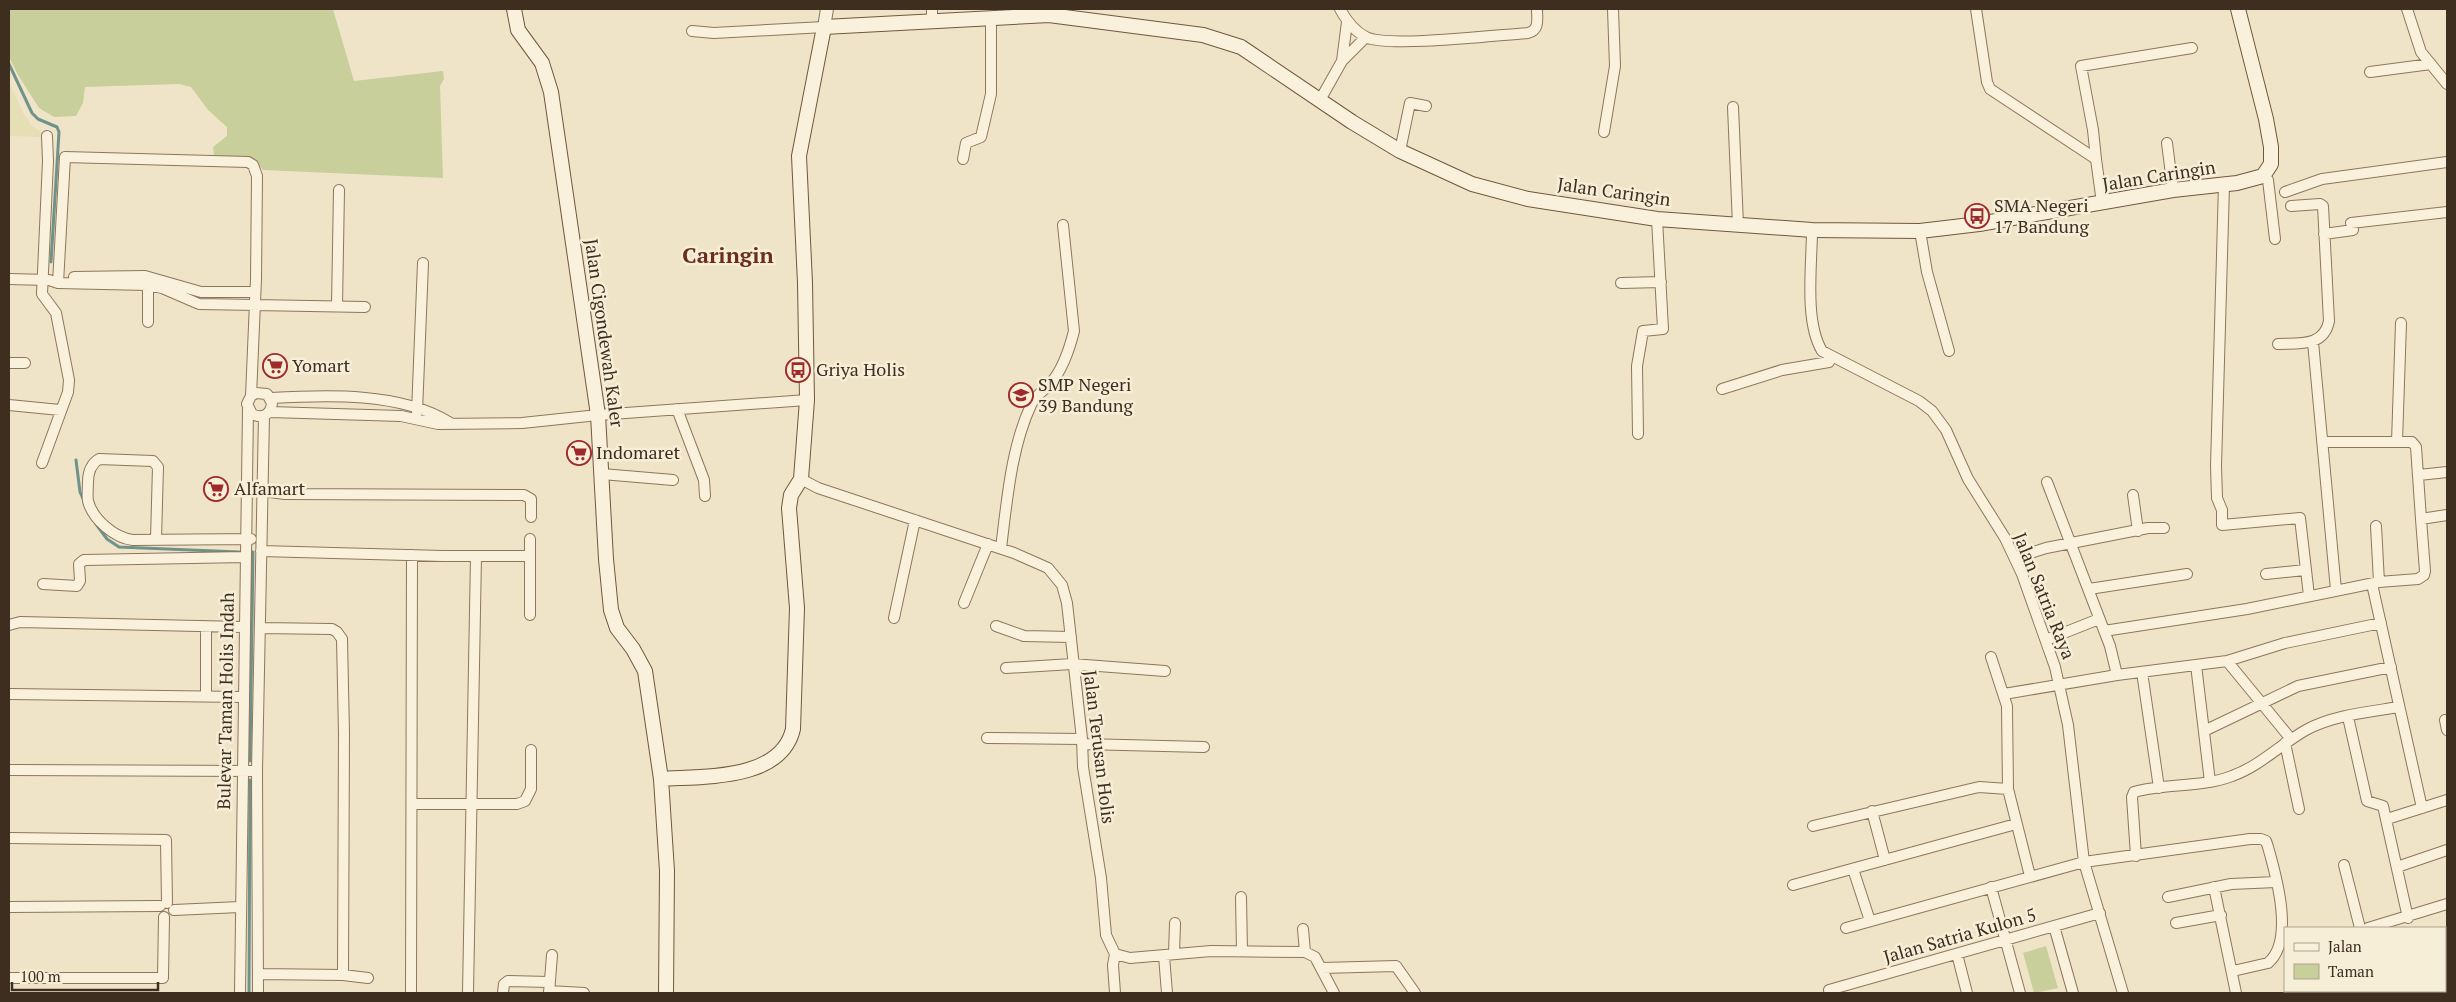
<svg xmlns="http://www.w3.org/2000/svg" width="2456" height="1002" viewBox="0 0 2456 1002" font-family="'PT Serif',serif">
	<style>
		.farmland { fill: #e6deb5 }
		.green { fill: #c9cf9b }
		.lines { fill: none; stroke-linecap: round; stroke-linejoin: round }
		.stream { stroke: #6f938a; stroke-width: 3 }
		.minor-casing { stroke: #8d765c; stroke-width: 12 }
		.tertiary-casing { stroke: #8d765c; stroke-width: 14 }
		.secondary-casing { stroke: #6f573f; stroke-width: 16 }
		.minor { stroke: #faf1dc; stroke-width: 10 }
		.tertiary { stroke: #faf1dc; stroke-width: 12 }
		.secondary { stroke: #faf1dc; stroke-width: 14 }
		.labels { text-anchor: middle; stroke-width: 5; stroke-linejoin: round; paint-order: stroke }
		.street-label { font-size: 18px; fill: #3d2e20; stroke: #f7eed8 }
		.poi-label { font-size: 18px; fill: #3d2e20; stroke: #f7eed8; text-anchor: start }
		.district-label { font-size: 22px; font-weight: bold; fill: #6b2e1e; stroke: #f7eed8 }
	</style>
	<rect width="100%" height="100%" fill="#f0e4c8"/>
	<!-- farmland -->
	<path class="farmland" d="M9,81L23,113L32,126L42,132V137L9,136Z"/>
	<!-- green -->
	<path class="green" d="M9,9H333L354,81L443,71L444,79L440,86L443,178L263,170C251,154 232,156 214,156L213,147L227,136V127L208,110L191,87L179,84L85,87L83,103L76,116L54,117L39,108L18,75L9,57Z
		M2046,946L2058,988L2034,993L2023,953Z"/>
	<g class="lines">
		<!-- stream -->
		<path class="stream" d="M9,64L32,113L38,119L57,127L59,132L51,262
			M76,460L80,492L84,501
			M96,524L107,539L119,547L239,552
			M250,761L253,552H251
			M249,993L250,780"/>
		<defs>
			<path id="minor" d="M932,9V20
				M1340,9C1346,20 1354,31 1366,37C1386,48 1498,35 1528,33C1540,30 1537,19 1537,9
				M1976,9L1987,82L1990,89L2096,159L2102,203
				M2407,9L2421,52L2447,84
				M692,31L714,33L824,27
				M1342,61L1347,22
				M2370,72L2431,64
				M1320,100L1342,61L1366,37
				M1733,107L1738,225
				M1604,132L1615,66L1613,9
				M2167,143L2173,190
				M1400,151L1410,103L1426,106
				M963,159L966,143L981,137L991,94V18
				M2096,159L2093,130L2081,66L2192,48
				M2263,176L2268,180L2275,239
				M2224,185L2216,466L2217,498L2222,510V525L2300,518L2309,596
				M2285,192L2322,179L2447,162
				M1812,230C1812,264 1804,321 1822,351L1919,401L1932,411L1946,430L1968,479L2005,538L2022,574L2055,667L2068,725L2084,862L2123,993
				M1920,231L1927,272L1949,351
				M2324,234L2353,230L2351,223L2447,212
				M74,277L145,276L201,292H254
				M9,279L48,280
				M49,280L58,283L148,285L162,288L199,304L365,307
				M58,283L65,157L248,162L253,165L257,176L256,279L251,396L247,404L252,414C262,419 271,415 272,403L267,394L256,393L251,396
				M1621,283L1661,282
				M337,306L339,190
				M148,322V285
				M2313,342L2336,590
				M2278,344C2299,343 2324,347 2329,321L2323,206L2320,204L2291,206
				M9,363H25
				M1722,389L1782,370L1829,362
				M271,398C327,395 400,392 449,422
				M9,405L60,410
				M677,409L704,480L705,496
				M270,412L401,416L438,424L522,423L598,415L807,400
				M417,412L423,263
				M1638,434L1637,366L1643,331L1663,329L1657,219
				M2323,442H2412L2416,447L2421,519L2447,515
				M2397,442L2401,323
				M42,463L68,392L69,380L56,313L42,294L48,161L47,136
				M602,474L673,480
				M2419,475L2447,472
				M801,479L818,488L1014,553L1048,568L1062,585L1067,603L1082,739L1083,767L1101,878L1106,935L1115,954L1130,958L1211,951L1305,952L1315,957L1334,993
				M2047,482L2110,646L2117,675
				M262,491L285,494L524,495L531,499V517
				M2133,495L2138,531
				M2376,526L2379,582
				M156,539L158,467L153,461L99,459C91,464 88,473 88,482C88,488 87,496 88,501C93,520 115,538 133,540L251,539
				M530,539V615
				M1001,548C1007,501 1011,448 1031,405C1035,395 1044,391 1051,383C1062,370 1070,347 1074,331L1063,225
				M261,551L443,556H530
				M2015,558L2046,548L2148,528H2164
				M2266,574L2305,570
				M43,584L77,586L80,581L79,564L84,560L245,557
				M2372,584L2422,808
				M2089,589L2187,574
				M964,603L988,544
				M894,618L915,520
				M9,625L20,622L243,627
				M996,626L1024,636L1071,637
				M260,628L332,629L337,632L342,639L344,733L343,975
				M2104,631L2247,609L2379,582L2418,579L2424,575L2425,571L2421,519
				M2046,640L2099,619
				M1991,657L2007,706L2008,789L2030,876
				M2227,661L2291,739
				M2196,665L2210,782
				M1006,668L1072,664L1165,671
				M2142,672L2159,788
				M9,694L242,697
				M2004,694L2117,675L2227,661L2285,643L2381,623
				M206,697V628
				M2348,717L2367,801L2383,806L2408,918
				M2445,720L2447,730
				M2204,731L2298,686L2391,667
				M987,738L1082,739
				M2285,743L2299,809
				M1083,744L1204,747
				M9,770L257,771
				M412,804H517L525,801L531,789V750
				M1872,811L1885,860
				M2387,819L2447,800
				M1813,826L1979,787L2008,789
				M9,838L166,840L167,903
				M2136,856L2132,797L2134,792C2165,783 2201,788 2232,776C2260,766 2281,744 2306,730C2333,715 2369,712 2399,707
				M2344,865L2360,928
				M2397,867L2447,850
				M1853,869L1870,921
				M1793,885L2016,824
				M1991,887L2020,993
				M2214,887L2236,993
				M1241,897L1242,951
				M2168,897L2231,884L2276,882
				M9,907L160,906
				M174,910L240,907
				M2176,923L2221,915
				M2054,926L2073,993
				M1846,928L2084,862L2250,839H2261L2266,841L2268,847C2276,875 2295,941 2268,963L2233,971
				M2368,928L2447,904
				M1303,929L1305,952
				M2445,944H2447
				M1174,954L1175,923
				M1957,954L1967,993
				M1164,956L1167,993
				M2445,962L2447,971
				M1322,968L1396,966L1415,993
				M258,974L343,975L368,978
				M9,978H163L164,917
				M1829,990L2100,913
				M549,991L584,993
				M2292,991V993
				M2338,991V993
				M240,993L248,409
				M258,993L257,771L264,416
				M411,993L412,555
				M468,993L476,556
				M503,993L504,984L508,981L549,982
				M549,993L552,955
				M1115,993L1113,965L1115,954"/>
			<path id="tertiary" d="M824,27L827,9"/>
			<path id="secondary" d="M514,9L518,30L542,63L551,92L598,415L606,559L611,610L617,628L633,649L645,671L661,779L667,871L666,993
				M661,779C703,776 781,781 793,729L797,608L789,508L791,495L801,479L807,400L805,283L799,156L824,27L1049,15L1203,35L1241,47L1352,122L1400,151L1472,184L1528,199L1657,219L1812,230L1920,231L1979,224L2173,190L2237,183L2263,176L2271,164V147L2266,119L2238,9"/>
		</defs>
		<!-- minor casing -->
		<use href="#minor" class="minor-casing"/>
		<!-- tertiary casing -->
		<use href="#tertiary" class="tertiary-casing"/>
		<!-- secondary casing -->
		<use href="#secondary" class="secondary-casing"/>
		<!-- minor -->
		<use href="#minor" class="minor"/>
		<!-- tertiary -->
		<use href="#tertiary" class="tertiary"/>
		<!-- secondary -->
		<use href="#secondary" class="secondary"/>
	</g>
	<!-- icons -->
	<defs>
		<symbol id="bus-ring" viewBox="-11 -11 22 22"><circle r="9.5" fill="#f7eed8" stroke="#9e2a2b" stroke-width="1.5"/><path d="M-5-6H5V4H4V6H2V4H-2V6H-4V4H-5ZM-3.5-4V0h7V-4ZM-3.5 1.2v1.5H-2V1.2ZM2 1.2v1.5H3.5V1.2Z" fill="#9e2a2b"/></symbol>
		<symbol id="supermarket-ring" viewBox="-11 -11 22 22"><circle r="9.5" fill="#f7eed8" stroke="#9e2a2b" stroke-width="1.5"/><path d="M-6-5.5h2.5l.6 2H6L4.5 2H-2.5L-4.4-4H-6ZM-1.5 3.2a1.3 1.3 0 1 0 .1 0ZM3 3.2a1.3 1.3 0 1 0 .1 0Z" fill="#9e2a2b"/></symbol>
		<symbol id="school-ring" viewBox="-11 -11 22 22"><circle r="9.5" fill="#f7eed8" stroke="#9e2a2b" stroke-width="1.5"/><path d="M0-5L7-2L0 1L-7-2ZM-4 1L0 2.5L4 1V4Q0 6-4 4Z" fill="#9e2a2b"/></symbol>
	</defs>
	<g fill-rule="evenodd">
		<use href="#bus-ring" x="1963" y="202" width="28" height="28"/>
		<use href="#supermarket-ring" x="261" y="352" width="28" height="28"/>
		<use href="#bus-ring" x="784" y="356" width="28" height="28"/>
		<use href="#school-ring" x="1007" y="381" width="28" height="28"/>
		<use href="#supermarket-ring" x="565" y="439" width="28" height="28"/>
		<use href="#supermarket-ring" x="202" y="475" width="28" height="28"/>
	</g>
	<g class="labels">
		<!-- street labels -->
		<g class="street-label">
			<text transform="translate(2159 176) rotate(-9)" y="6">Jalan Caringin</text>
			<text transform="translate(1614 192) rotate(8)" y="6">Jalan Caringin</text>
			<text transform="translate(604 333) rotate(82)" y="6">Jalan Cigondewah Kaler</text>
			<text transform="translate(2044 596) rotate(68)" y="6">Jalan Satria Raya</text>
			<text transform="translate(226 701) rotate(-89)" y="6">Bulevar Taman Holis Indah</text>
			<text transform="translate(1099 747) rotate(83)" y="6">Jalan Terusan Holis</text>
			<text transform="translate(1960 936) rotate(-16)" y="6">Jalan Satria Kulon 5</text>
		</g>
		<!-- poi labels -->
		<g class="poi-label">
			<text x="1994" y="212">SMA Negeri<tspan x="1994" dy="21">17 Bandung</tspan></text>
			<text x="292" y="372">Yomart</text>
			<text x="816" y="376">Griya Holis</text>
			<text x="1038" y="391">SMP Negeri<tspan x="1038" dy="21">39 Bandung</tspan></text>
			<text x="596" y="459">Indomaret</text>
			<text x="234" y="495">Alfamart</text>
		</g>
		<!-- district labels -->
		<g class="district-label">
			<text x="728" y="263">Caringin</text>
		</g>
	</g>
	<!-- border -->
	<rect width="2456" height="1002" fill="none" stroke="#3d2e20" stroke-width="20"/>
	<!-- legend -->
	<rect x="2284" y="927" width="162" height="65" fill="#f7eed8" stroke="#ada18e"/>
	<rect x="2294" y="943" width="25" height="8" fill="#faf1dc" stroke="#ada18e"/>
	<text x="2328" y="952" font-size="15" fill="#3d2e20">Jalan</text>
	<rect x="2294" y="964" width="25" height="15" fill="#c9cf9b" stroke="#ada18e"/>
	<text x="2328" y="977" font-size="15" fill="#3d2e20">Taman</text>
	<!-- scale -->
	<path d="M12 982v8h146v-8" fill="none" stroke="#3d2e20" stroke-width="2.5"/>
	<text x="20" y="982" font-size="15" fill="#3d2e20" stroke="#f7eed8" stroke-width="4" paint-order="stroke">100 m</text>
</svg>
